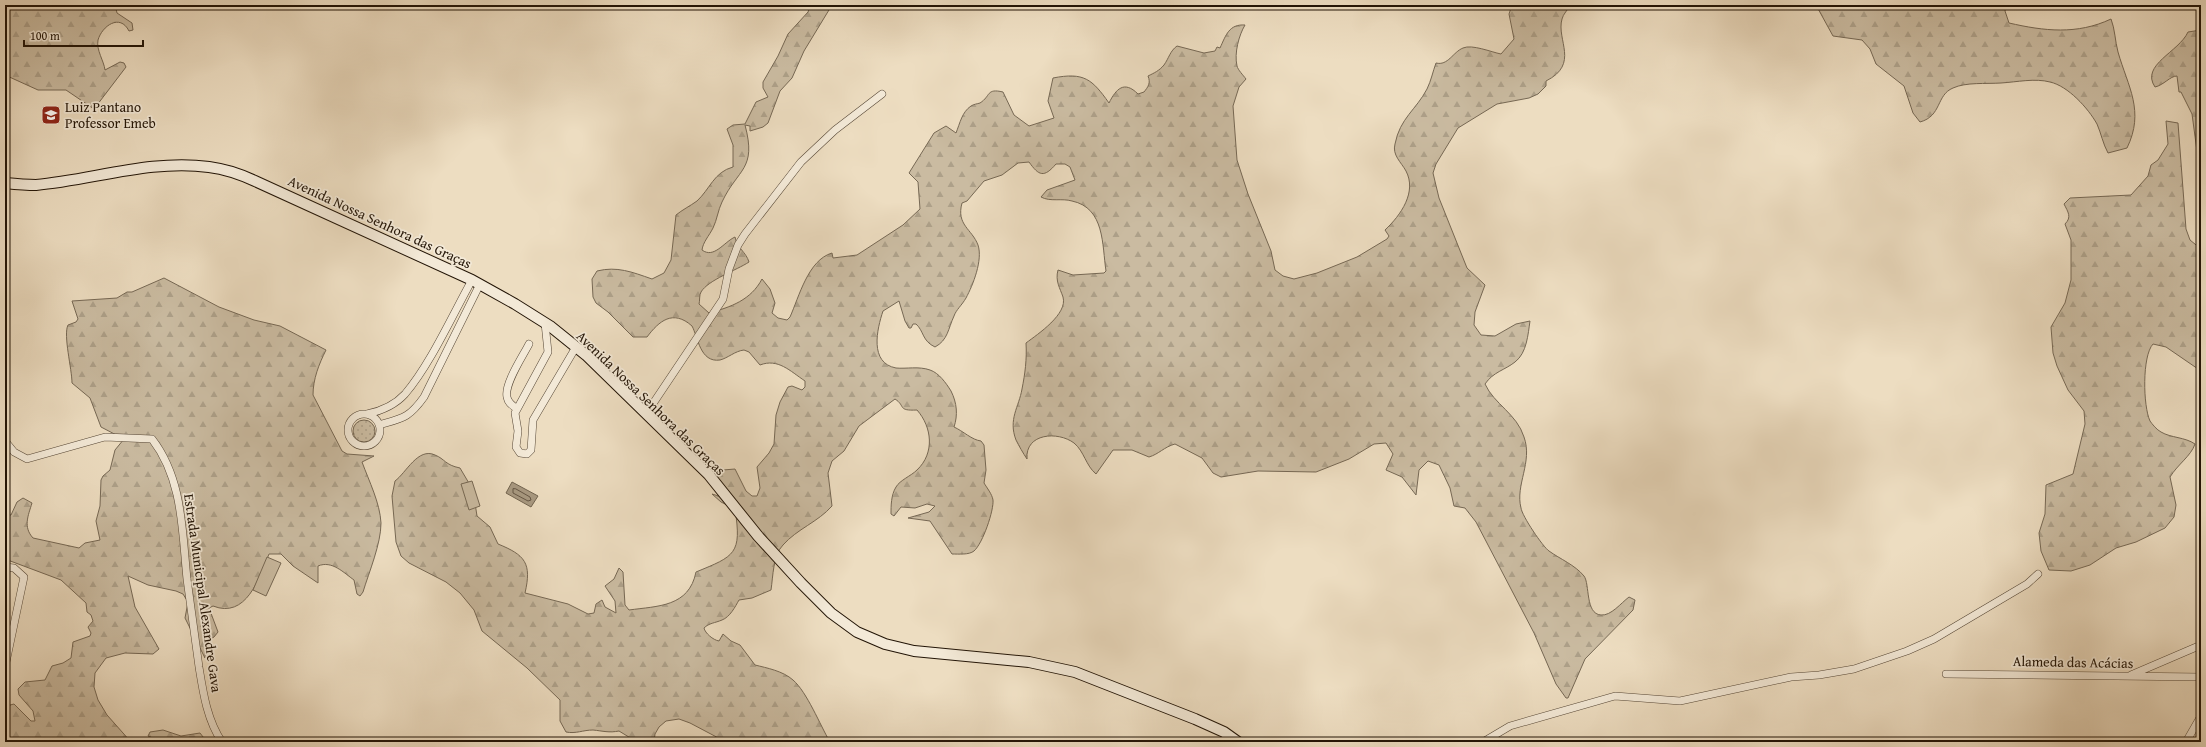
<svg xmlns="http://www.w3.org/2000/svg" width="2206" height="747" viewBox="0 0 2206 747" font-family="'Gentium Book Plus',serif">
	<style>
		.green { fill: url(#green-dots); stroke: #766854 }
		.forest { fill: url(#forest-firs); stroke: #766854 }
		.pitch { fill: #cabba1; stroke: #766854 }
		.water { fill: #a89981; stroke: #726450 }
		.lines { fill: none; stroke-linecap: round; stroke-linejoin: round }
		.shore { stroke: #655644; stroke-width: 1 }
		.minor-casing { stroke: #554635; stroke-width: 8 }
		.secondary-casing { stroke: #221406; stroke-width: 12 }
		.minor { stroke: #f3e9d7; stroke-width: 7 }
		.secondary { stroke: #f3e9d7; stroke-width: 10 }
		.labels { text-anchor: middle; stroke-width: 3.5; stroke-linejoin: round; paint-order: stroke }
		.poi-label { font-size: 14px; fill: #221406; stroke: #f3e9d7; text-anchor: start }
		.street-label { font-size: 14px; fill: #221406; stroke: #f3e9d7 }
	</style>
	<defs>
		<pattern id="green-dots" width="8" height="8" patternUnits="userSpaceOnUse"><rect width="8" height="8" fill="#cabba1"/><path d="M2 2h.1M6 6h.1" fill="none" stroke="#ada089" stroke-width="1.8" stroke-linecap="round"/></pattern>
		<pattern id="forest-firs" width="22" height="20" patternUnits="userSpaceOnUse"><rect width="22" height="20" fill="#cabba1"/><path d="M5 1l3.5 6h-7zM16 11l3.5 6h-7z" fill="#ada089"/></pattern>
	</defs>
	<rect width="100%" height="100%" fill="#edddc1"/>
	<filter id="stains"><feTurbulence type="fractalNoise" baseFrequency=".005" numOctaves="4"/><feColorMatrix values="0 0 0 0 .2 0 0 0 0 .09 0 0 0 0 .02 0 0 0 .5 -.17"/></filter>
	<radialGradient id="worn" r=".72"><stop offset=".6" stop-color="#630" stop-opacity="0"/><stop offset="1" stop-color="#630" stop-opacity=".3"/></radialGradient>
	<!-- green -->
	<path class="green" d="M353 431a11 11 0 1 1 22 0a11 11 0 1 1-22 0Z"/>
	<!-- forest -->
	<path class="forest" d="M5,5H115L117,13L132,23L133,30L129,31C120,13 102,26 98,40C96,50 104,61 105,70L120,62L124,63L126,67L94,109L66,90H38L5,75Z
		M811,5H832L804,51L792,78L780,91L768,123L763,127L750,131V126L745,125C757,170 738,168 722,202C718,210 717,220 713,228C709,236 703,242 702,250C714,259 724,242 735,237C737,248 746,252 749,262C737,270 708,280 701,292C699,295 700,301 699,304L709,313C731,307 751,300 762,279L770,289L775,303L772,313L778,318L787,320L790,317C799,297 808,260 832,253L833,258L857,255L903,225L920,209L918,182L909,173L934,133L946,126L956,133C960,123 962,112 971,106C974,104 977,104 980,103C991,96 986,88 1003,92L1014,115L1029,126L1054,118L1048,101L1053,78C1084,72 1092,79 1109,103C1116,89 1124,80 1138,94L1144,92C1148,87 1151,83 1148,76C1154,73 1159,71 1164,65C1169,58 1170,51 1177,46L1204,53L1215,51L1217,47L1220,48C1226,35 1229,24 1245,25C1239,35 1234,53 1237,66C1238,70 1243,75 1246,79L1239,87L1233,106L1237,160L1248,194L1271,251L1275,270L1283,276L1294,279L1317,273L1357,257L1387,239L1389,236L1385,230C1401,215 1417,192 1406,171C1401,162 1392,155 1395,144C1400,118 1416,110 1427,89C1431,81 1433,71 1436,63C1448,66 1453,52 1463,48C1472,44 1491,52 1501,54L1514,39L1509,14L1512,5H1570C1568,10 1563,14 1562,19C1556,40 1580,64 1546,81V86L1538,94L1529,98L1497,104L1458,128L1436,164L1433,173L1439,198L1467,268L1485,285L1475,312L1474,325L1481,335L1495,336L1516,324L1530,321C1528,334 1527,353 1515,362C1505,370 1493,372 1485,384C1494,404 1517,414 1524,437C1533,462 1515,485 1521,508C1522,516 1543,547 1549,551C1560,559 1575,565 1584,576C1590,584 1585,614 1601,615C1611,616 1621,603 1629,597L1635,600L1633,610L1585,659L1568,698H1566L1556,684L1534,633L1476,522L1465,508L1454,506L1450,488L1439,465L1428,461L1419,470L1416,495L1402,477L1386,470L1393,454L1386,443L1374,444L1349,459L1316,472L1258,471L1221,477L1213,473L1202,458L1175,444C1164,447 1159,454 1149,457L1132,450H1113L1096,474C1086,466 1084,451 1074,443C1058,431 1025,433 1027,459C1023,453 1019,446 1016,440C1008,419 1019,407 1022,389C1025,374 1027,359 1026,343C1038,334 1068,314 1063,297C1060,288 1055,281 1058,270L1073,275L1104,273L1106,271C1102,245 1105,208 1072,201C1062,198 1050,202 1041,197L1047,190L1075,180L1070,167L1065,164H1056C1044,178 1039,176 1029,162L1018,163L1002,175L984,181L967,201L962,203C956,225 972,229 978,245C983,260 973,285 966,298C962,305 956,310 954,316C948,329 948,340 935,347C922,341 924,331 916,324H913L911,328H909L905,321L899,301L883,311C877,329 869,363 896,368C906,369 919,366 930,370C939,373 946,383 951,391C957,403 958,415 954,427C963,431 972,440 981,441L984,445L986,470L984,483C987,488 992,494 993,500C994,510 983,543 974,551C969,555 959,554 952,554L930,521L908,518L929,512L935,506L927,504L915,508L901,507L894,516L891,514C891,506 891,495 896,487C900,480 911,476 917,470C935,453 932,427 917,410C897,411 906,406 895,399L859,426L844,451L832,461L828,473L832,506C818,522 797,529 783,545C773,555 773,577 771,590L752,598L739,600C735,607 730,617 722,620C715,623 709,623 704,628C705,633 713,640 719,641L723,634L731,641L740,645L755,665C767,668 783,671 793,680C807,692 820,725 830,742H726L690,723L679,719L666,721L659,727L655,734L654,742H637L619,731C609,733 603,731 593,730C583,730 576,734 566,732L560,721V700L527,668L482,631L474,610L460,593L446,582L409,563L401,556L396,542L392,496L395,481C406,473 418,447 435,455C445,459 445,465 460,468L473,490L477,516L490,527L498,544C525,555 532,563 525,593L568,604L588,614L594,613L596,604L602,600L605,607L616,613L615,601L605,586L614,579L619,568L623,572L625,605L629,610C658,606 689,607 696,572C735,556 742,554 735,509L721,502L712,494L722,497L716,477L723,470L735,469L746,491L752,496H757L760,488L757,467L769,453L774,444L776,415L780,402L788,387L792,386L802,390L805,387V381C790,371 778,358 760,365L749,352L744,350C735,351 728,358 720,360C700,363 698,337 692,326C673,309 659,321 647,337H633L608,312L596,303L593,297L592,279L597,271C617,266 632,272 652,279L664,273L671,260L676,215C682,210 690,206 697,201C710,189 714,172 733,167V145L727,129L733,125L745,124L756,102L768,97L763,88V82L778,56L788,34L808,12Z
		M1816,5H2006L2005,11L2009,23C2044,31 2077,35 2111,19C2115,29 2115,41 2118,52C2128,87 2145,111 2127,148L2108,153C2103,144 2101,133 2097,124C2088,108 2068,86 2050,82C2035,78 2017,82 2001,83C1986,84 1966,82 1953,88C1936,95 1942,116 1920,122L1913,113L1904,86L1876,64L1870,49L1862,40L1833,36Z
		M2201,30V181L2192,114L2181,92H2179L2177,76C2170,76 2164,85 2155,87C2140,65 2179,52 2188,32Z
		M2166,121L2178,123L2186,229L2190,240L2201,249V371L2166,347L2153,344C2142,356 2143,406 2150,421C2152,424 2157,430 2161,432C2171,438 2185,437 2195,444C2191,456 2178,464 2170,477L2176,505L2174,517L2165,528L2136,542L2116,548L2090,565L2071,571L2049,570L2041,551L2039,533L2045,514L2046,485L2073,474L2085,424L2084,411L2068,390L2057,366L2053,353L2051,327L2065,303L2071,280V240L2065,224C2072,217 2068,212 2064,204L2070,198L2131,195L2148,176L2151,165L2158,160L2168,144Z
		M164,278L219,307L254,320L280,326L326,350C319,364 313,379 313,395L342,451L347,454L374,456L362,462C369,481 380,503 381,523C381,544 369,572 363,592L360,596L357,594L354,580C344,573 332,560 318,566V583L293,566L281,554H269C259,579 246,619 213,606L209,608L218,632L214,637L206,642L205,658L185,618L188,602L183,594L176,591L148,585L128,576L135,607L159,649L153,654L125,653L106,658L95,673L94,687L98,700L107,715L131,742H5V715L10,705L14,704L31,721H35L33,711L19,695L18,689L25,682L45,680L52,666L63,663L71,658L73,642L90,636L91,633L88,627L93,621L91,615L87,612L86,603L61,580L5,559V515H11L17,502L23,498L32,503C28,516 23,527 33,538L79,548L85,543L100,540L96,521L100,506L101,480L103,476L110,470L115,450L124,439L101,427L90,398L72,383C72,369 63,335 68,325L76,322L78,319L72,301L117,298L127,292H132Z
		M163,730L181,736L200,733L207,742H156L155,739L148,736L150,732Z"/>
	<!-- pitch -->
	<path class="pitch" d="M472,481L480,506L469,510L461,484Z
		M267,557L281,563L266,596L253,590Z"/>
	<!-- water -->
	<path class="water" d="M512,482L538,496L531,507L506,493Z"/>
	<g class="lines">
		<!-- shore -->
		<path class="shore" d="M516,489L530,497L531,500L528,501L513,493V489Z"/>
		<defs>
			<path id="minor" d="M545,323L548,352L515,413L518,431L516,447L520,453L527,454L531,450L533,420L576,347
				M517,409C512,405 508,403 507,397C504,384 523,356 529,344
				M348 430a16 16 0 1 1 32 0a16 16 0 1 1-32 0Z
				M367,414C381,411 395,405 405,394C430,365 453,314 472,280
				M646,414L723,299L729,269L738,245L745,234L801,162L835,130L882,94
				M379,425C403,418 409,418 424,397L480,284
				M5,441L14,452L27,459L105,437L152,439C183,479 182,531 187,579C191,608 195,638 199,667C203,692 207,720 222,742
				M5,567L14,568L24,577L5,667
				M1946,674L2201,677
				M2131,675L2201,645
				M1483,742L1510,726L1615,696L1680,701L1791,677L1819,675L1854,669L1907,651L1934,639L2027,584L2038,574
				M2186,742L2201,716"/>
			<path id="secondary" d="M5,183C15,184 26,185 36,185C93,180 151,159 209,167C225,169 240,174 255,181L472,280L515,304L550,326L586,355L709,475L758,536L801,583L831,613L857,632L885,644L914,651L1029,662L1075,672L1195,719L1224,732L1238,742"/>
		</defs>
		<!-- minor casing -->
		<use href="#minor" class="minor-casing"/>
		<!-- secondary casing -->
		<use href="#secondary" class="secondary-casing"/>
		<!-- minor -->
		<use href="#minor" class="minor"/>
		<!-- secondary -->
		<use href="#secondary" class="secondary"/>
	</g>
	<!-- icons -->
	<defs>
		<symbol id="school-square" viewBox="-11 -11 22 22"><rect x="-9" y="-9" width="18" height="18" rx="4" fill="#8f2418" stroke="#f3e9d7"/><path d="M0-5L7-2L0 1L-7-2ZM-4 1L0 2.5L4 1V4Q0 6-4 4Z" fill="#fff"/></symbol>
	</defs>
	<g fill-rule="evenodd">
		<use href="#school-square" x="40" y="104" width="22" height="22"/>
	</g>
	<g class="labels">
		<!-- poi labels -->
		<g class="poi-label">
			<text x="65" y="112">Luiz Pantano<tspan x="65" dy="16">Professor Emeb</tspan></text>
		</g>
		<!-- street labels -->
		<g class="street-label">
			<text transform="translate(380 222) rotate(25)" y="5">Avenida Nossa Senhora das Graças</text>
			<text transform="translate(651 403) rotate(44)" y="5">Avenida Nossa Senhora das Graças</text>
			<text transform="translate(203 593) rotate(82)" y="5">Estrada Municipal Alexandre Gava</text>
			<text transform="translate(2073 662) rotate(1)" y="5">Alameda das Acácias</text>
		</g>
	</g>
	<!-- margin -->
	<rect width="2206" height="747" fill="none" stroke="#edddc1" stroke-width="20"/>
	<rect x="6" y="6" width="2194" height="735" fill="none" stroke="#221406" stroke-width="2"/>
	<rect x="10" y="10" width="2186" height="727" fill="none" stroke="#221406"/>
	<!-- scale -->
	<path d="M24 40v6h119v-6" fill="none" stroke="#221406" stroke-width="2"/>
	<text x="30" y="40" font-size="12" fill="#221406" stroke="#f3e9d7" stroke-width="3" paint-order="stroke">100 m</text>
	<rect width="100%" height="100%" filter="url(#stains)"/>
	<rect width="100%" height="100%" fill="url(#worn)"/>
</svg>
